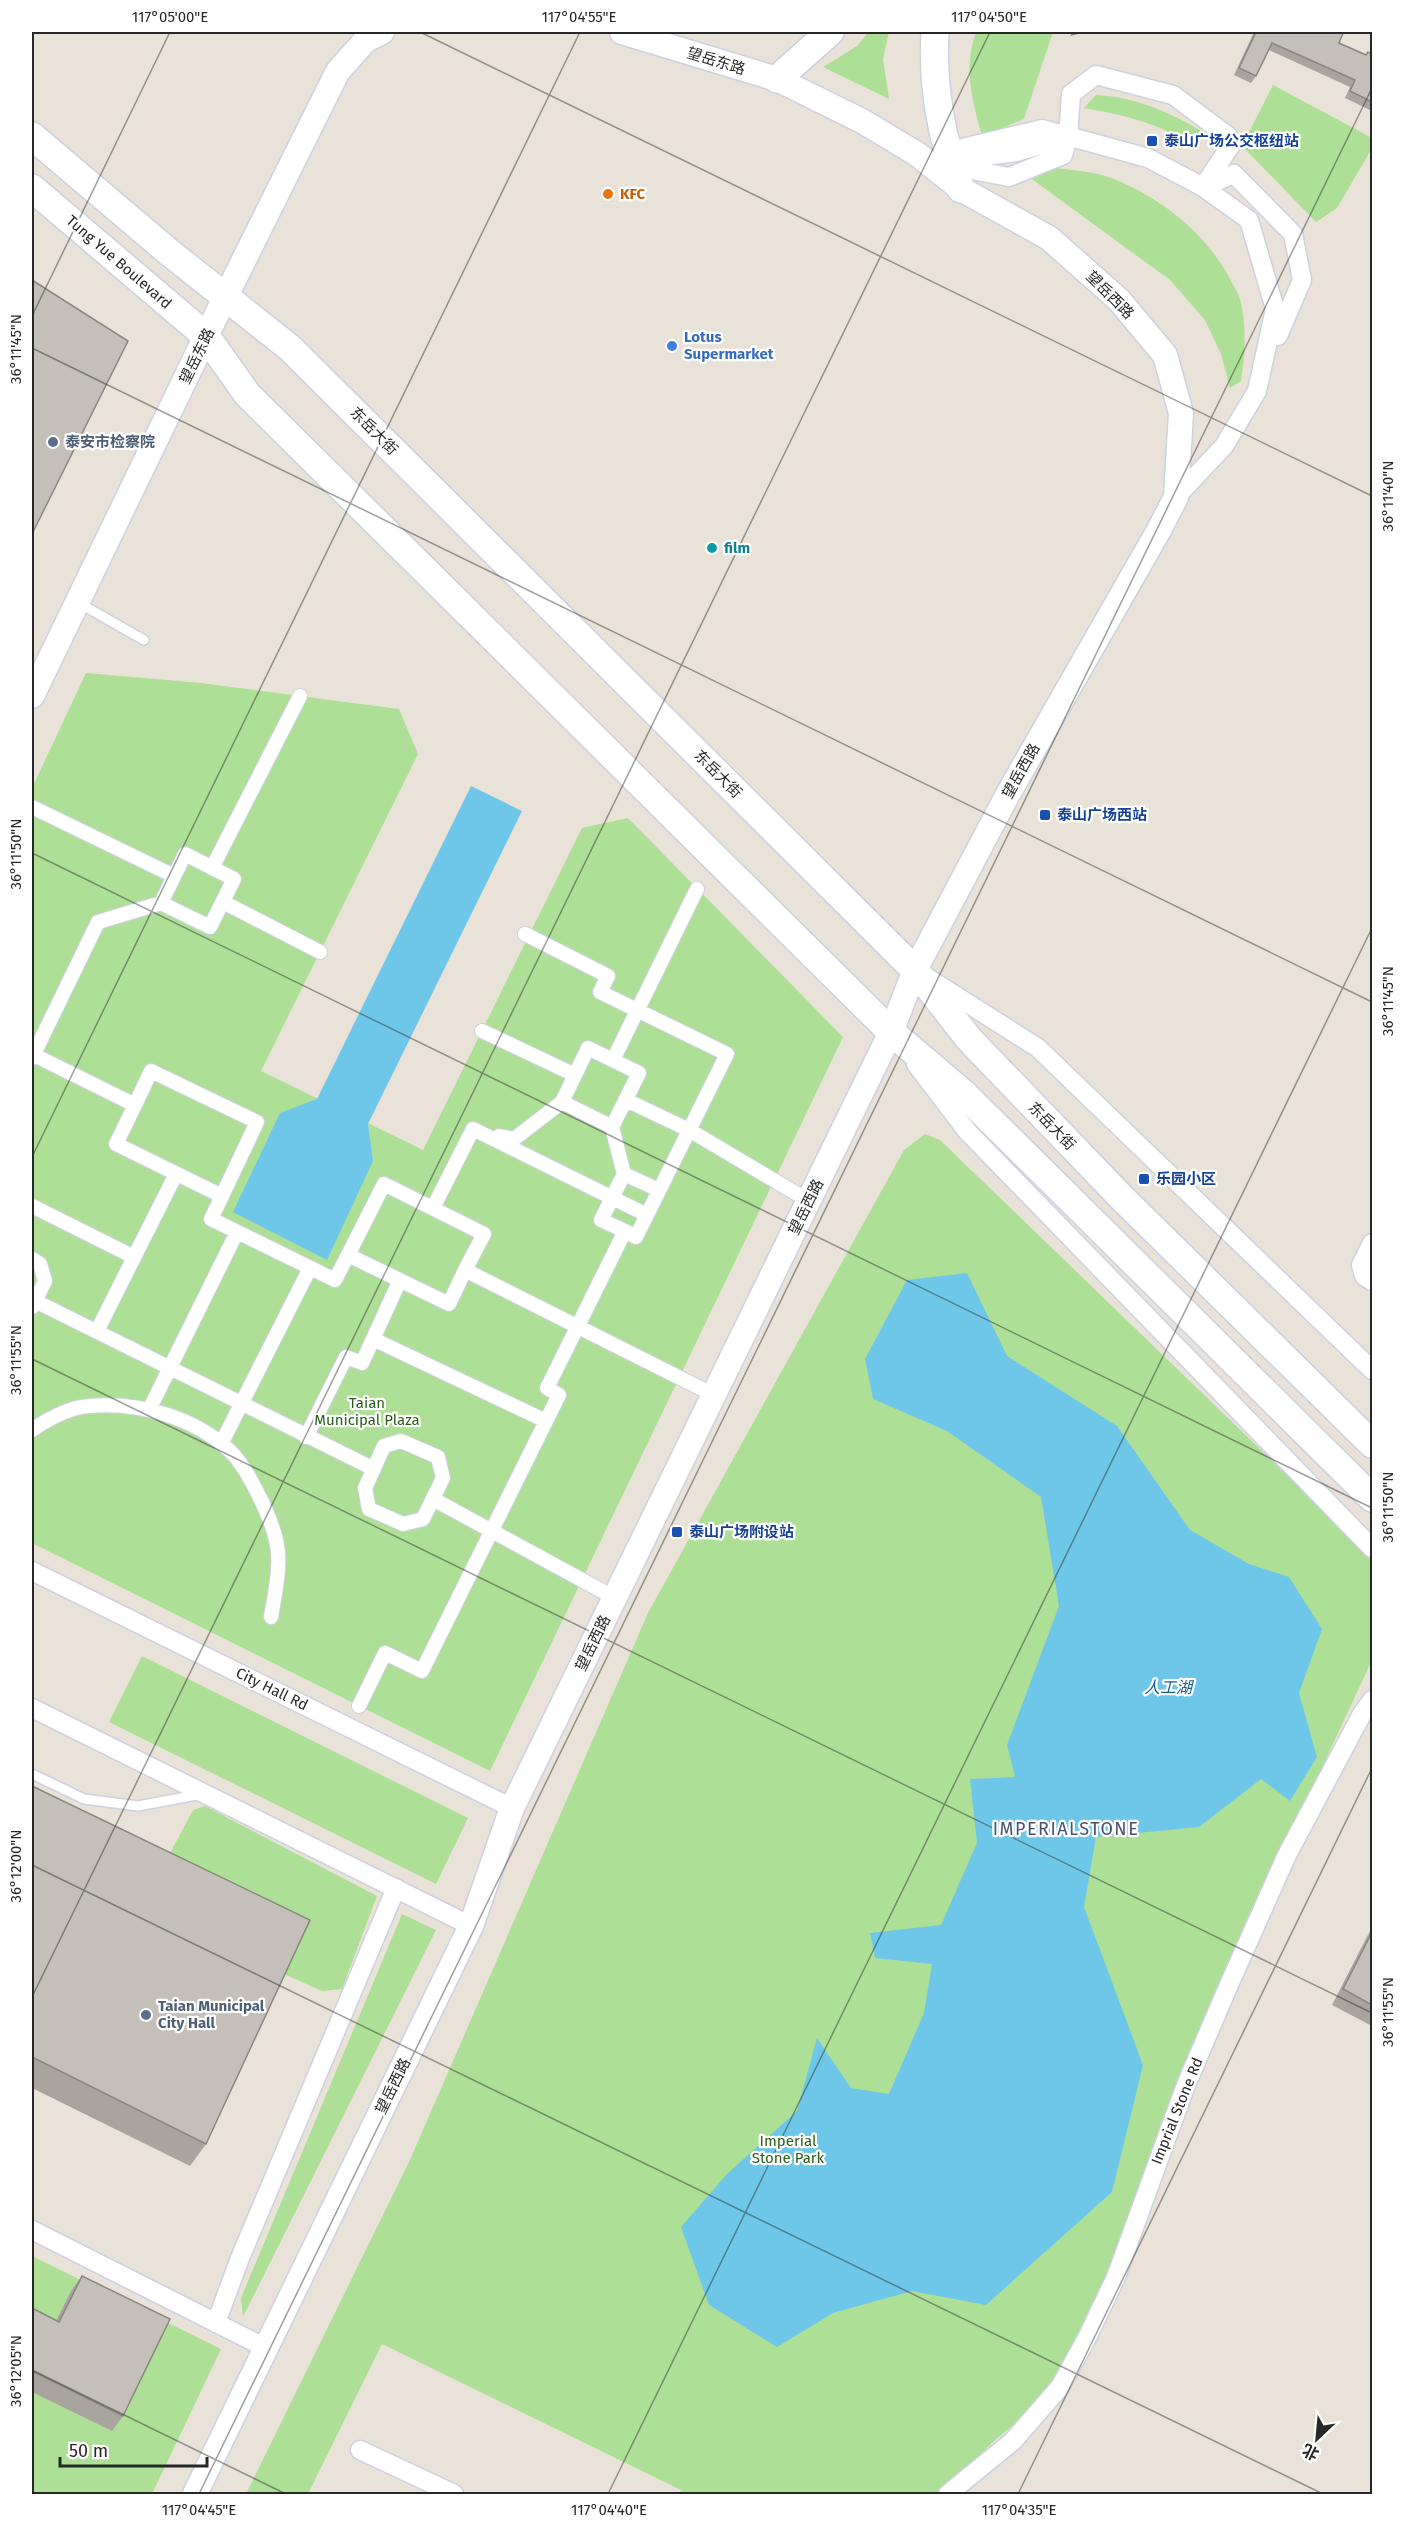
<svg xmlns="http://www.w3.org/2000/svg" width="1404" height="2526" viewBox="0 0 1404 2526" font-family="'Fira Sans','Noto Sans SC',sans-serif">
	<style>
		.green { fill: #aedf96 }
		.water { fill: #6ec7e9 }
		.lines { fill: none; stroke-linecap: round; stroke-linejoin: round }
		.service-casing { stroke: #ced1e0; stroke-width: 12 }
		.pedestrian-casing { stroke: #ced1e0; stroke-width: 16 }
		.minor-casing { stroke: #ced1e0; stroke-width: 21 }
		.tertiary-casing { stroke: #ced1e0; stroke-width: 27 }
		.secondary-casing { stroke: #ced1e0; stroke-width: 30 }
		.service { stroke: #fff; stroke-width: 9 }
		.pedestrian { stroke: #fff; stroke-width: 14 }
		.minor { stroke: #fff; stroke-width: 18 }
		.tertiary { stroke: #fff; stroke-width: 24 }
		.secondary { stroke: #fff; stroke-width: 27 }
		.wall { fill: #a9a49e }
		.shaded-wall { fill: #898681 }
		.building { fill: #c4bfb8; stroke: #898681; stroke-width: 1.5 }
		.ticks { fill: none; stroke: #272727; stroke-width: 1.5; stroke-opacity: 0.45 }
		.transit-dot { fill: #1a4fb4; stroke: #fff; stroke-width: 2 }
		.food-dot { fill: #e8710a; stroke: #fff; stroke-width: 2 }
		.shop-dot { fill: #3f7fe0; stroke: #fff; stroke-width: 2 }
		.service-dot { fill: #5c6f8a; stroke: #fff; stroke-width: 2 }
		.culture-dot { fill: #0f9aa8; stroke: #fff; stroke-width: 2 }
		.labels { text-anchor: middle; stroke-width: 4.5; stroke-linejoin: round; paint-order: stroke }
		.street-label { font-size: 15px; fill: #272727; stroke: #fff }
		.transit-label { font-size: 15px; font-weight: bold; fill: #164399; stroke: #fff; text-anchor: start }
		.food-label { font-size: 15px; font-weight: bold; fill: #c56008; stroke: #fff; text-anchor: start }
		.shop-label { font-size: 15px; font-weight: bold; fill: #366cbe; stroke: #fff; text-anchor: start }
		.service-label { font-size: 15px; font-weight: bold; fill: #4e5e75; stroke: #fff; text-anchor: start }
		.culture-label { font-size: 15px; font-weight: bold; fill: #0d838f; stroke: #fff; text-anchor: start }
		.park-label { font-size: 15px; fill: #295f1b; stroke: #fff }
		.water-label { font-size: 16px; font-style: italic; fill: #126390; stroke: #fff }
		.quarter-label { font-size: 18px; letter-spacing: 1.5px; fill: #4a5175; stroke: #fff }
		.neatline { fill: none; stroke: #272727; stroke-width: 2 }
		.ticks-label { font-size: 15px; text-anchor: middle; fill: #272727 }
	</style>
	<rect width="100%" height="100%" fill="#e9e2d8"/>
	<!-- green -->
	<path class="green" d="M869,32H889L883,59L889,99L823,67L857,46Z
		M976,32H1053L1024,119L982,136C972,99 963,69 976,32Z
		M1273,85L1372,138V148L1337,208L1316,222L1242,146Z
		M1096,95C1135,97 1170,112 1203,132L1190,144C1159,123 1120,114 1084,108Z
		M1038,167C1064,169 1094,170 1119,181C1165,201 1206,234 1230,279C1233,285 1238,292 1240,299C1247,327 1245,353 1241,381L1230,388L1221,354L1205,320L1170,280L1029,177Z
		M86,673L201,683L399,709L418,754L261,1071L423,1150L582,828L628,818L843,1037L490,1771L32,1543V788Z
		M925,1134L940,1140L1372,1557V1660L1245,1933L1088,2322L1042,2401L995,2440L940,2494H679L681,2490L382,2344L308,2494H246L409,2162L648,1613L904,1150Z
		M142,1656L468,1818L436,1884L109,1722Z
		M205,1806L377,1896L342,1989L322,1991L284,1974L300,1943L160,1872L193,1810Z
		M402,1914L436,1930L243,2317L241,2298Z
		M32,2256L221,2349L152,2494H32Z"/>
	<!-- water -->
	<path class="water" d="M471,786L522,811L368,1124L373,1161L327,1260L233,1212L280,1113L317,1099Z
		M967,1273L1007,1356L1117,1426L1190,1530L1249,1564L1289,1577L1322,1629L1299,1693L1317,1757L1290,1801L1261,1779L1199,1827L1096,1837L1084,1907L1143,2065L1112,2192L986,2305L912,2291L833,2313L777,2347L709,2305L681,2227L727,2174L797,2111L817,2038L851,2088L889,2094L924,2013L932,1964L875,1958L870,1933L941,1925L977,1843L970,1779L1015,1777L1007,1745L1059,1606L1041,1497L947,1431L873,1399L865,1359L907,1280Z"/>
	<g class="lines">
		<defs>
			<path id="service" d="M79,603L144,640
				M32,1774L84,1799L138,1806L202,1794"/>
			<path id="pedestrian" d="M32,807L174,876
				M212,868L300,696
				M223,902L320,952
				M482,1031L575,1075
				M588,1048L639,1073L612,1127L562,1102Z
				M32,1054L135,1105L116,1144L222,1196L211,1219L335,1280L348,1255L449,1304L465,1270L714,1395
				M32,1058L98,922L161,903L210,927L234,879L185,854L161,903
				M613,1060L697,889
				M626,1100L689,1130L809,1201
				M135,1105L151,1071L257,1122L222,1196
				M612,1127L624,1174L659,1190
				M499,1136L514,1139L562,1102
				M624,1174L601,1220L625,1231
				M32,1206L134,1257
				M433,1208L473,1129L647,1215
				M348,1255L384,1184L484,1234L465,1270
				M32,1259L40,1264L45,1281L32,1307
				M400,1280L373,1339L546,1421
				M35,1301L374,1469
				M97,1331L176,1174
				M149,1410L237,1232
				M32,1430C48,1419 70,1407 90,1406C139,1402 194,1417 230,1451C247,1467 271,1517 276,1540C282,1564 275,1592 271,1617
				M306,1437L346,1357L362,1363L373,1339
				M401,1441L438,1457L443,1478L423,1519L403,1524L369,1509L365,1488L384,1446Z
				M221,1444L310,1268
				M433,1499L615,1598
				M359,1706L385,1653L422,1671L559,1395L547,1388L625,1231L636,1237L727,1054L600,992L608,976L525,934"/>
			<path id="minor" d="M946,160L977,171L1009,177L1063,155L1068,137L1071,94L1096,75L1173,95L1228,136L1231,145L1203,187
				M955,160L1016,152L1068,137
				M949,161L958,149L1042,129L1148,158L1203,187L1249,220L1275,309L1257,391L1224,446L1176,497
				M1203,187L1234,174L1293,234L1302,280L1278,336
				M928,978L1038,1048L1372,1370
				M916,1064L967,1131L1372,1548
				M1372,1243L1361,1265L1364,1276L1372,1281
				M32,1571L512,1808
				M32,1708L471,1926
				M32,2230L266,2348
				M216,2323L240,2258L396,1888
				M360,2450L454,2494
				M948,2494L1013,2441L1060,2387L1088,2336L1116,2277L1186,2085L1228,1987L1287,1855L1362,1714L1372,1700"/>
			<path id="tertiary" d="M32,696L206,336L338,71L366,40L382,32
				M195,2494L471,1926L512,1808L891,1032L915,970L1008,794L1159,530L1176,497L1181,413L1165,355L1119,300L1049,238L961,189L917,154L862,121L777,79L622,32"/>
			<path id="secondary" d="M935,32C932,84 941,141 961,189
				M777,79L830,32
				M32,136L170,253L290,348L915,970L969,1039L1122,1198L1372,1444
				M32,188L206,336L247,394L891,1032L963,1093L1372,1498"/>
		</defs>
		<!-- service casing -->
		<use href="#service" class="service-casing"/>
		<!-- pedestrian casing -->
		<use href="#pedestrian" class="pedestrian-casing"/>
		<!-- minor casing -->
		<use href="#minor" class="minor-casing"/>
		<!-- tertiary casing -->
		<use href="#tertiary" class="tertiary-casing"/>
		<!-- secondary casing -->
		<use href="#secondary" class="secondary-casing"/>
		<!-- service -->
		<use href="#service" class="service"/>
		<!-- pedestrian -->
		<use href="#pedestrian" class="pedestrian"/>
		<!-- minor -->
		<use href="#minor" class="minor"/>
		<!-- tertiary -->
		<use href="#tertiary" class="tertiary"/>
		<!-- secondary -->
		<use href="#secondary" class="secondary"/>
	</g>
	<!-- wall -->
	<path class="wall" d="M1254,32H1339V43L1366,55L1368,52L1372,55V111L1345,98L1350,87L1269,50L1256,76L1251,83L1234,75Z
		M32,1786L206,2144L190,2166L32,2088Z
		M1372,1927V2026L1332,2005Z
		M82,2276L123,2416L112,2431L32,2392V2308L56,2321L71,2291Z"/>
	<!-- shaded-wall -->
	<path class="shaded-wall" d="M1073,32H1087L1070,36Z"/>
	<!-- building -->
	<path class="building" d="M1256,32H1339L1343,33L1339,43L1366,55L1368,52L1372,55V102L1350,91L1355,80L1272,43L1256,76L1239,68Z
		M32,280L128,341L32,534Z
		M32,1786L310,1920L206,2144L32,2057Z
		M1372,1932V2005L1343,1989Z
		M82,2276L170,2319L123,2416L32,2371V2308L59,2322Z"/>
	<!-- ticks -->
	<path class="ticks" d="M420,32L1372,496M32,316L170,32M32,348L1372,1002M32,853L1372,1508M32,1157L580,32M32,1359L1372,2013M32,1865L1323,2494M32,1997L990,32M32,2370L286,2494M199,2494L1372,88M608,2494L1372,928M1018,2494L1372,1768"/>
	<!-- markers -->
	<g class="transit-dot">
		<rect x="1146" y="135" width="12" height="12" rx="3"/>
		<rect x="1039" y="809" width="12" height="12" rx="3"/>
		<rect x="1138" y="1173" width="12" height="12" rx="3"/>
		<rect x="671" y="1526" width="12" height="12" rx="3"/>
	</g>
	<circle class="food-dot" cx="608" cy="194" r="6"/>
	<circle class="shop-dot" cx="672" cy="346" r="6"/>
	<g class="service-dot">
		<circle cx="53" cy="442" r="6"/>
		<circle cx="146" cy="2015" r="6"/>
	</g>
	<circle class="culture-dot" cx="712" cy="548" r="6"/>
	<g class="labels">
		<!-- street labels -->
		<g class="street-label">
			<text transform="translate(716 61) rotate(17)" y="5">望岳东路</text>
			<text transform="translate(119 262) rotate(41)" y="5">Tung Yue Boulevard</text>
			<text transform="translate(1110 295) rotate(45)" y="5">望岳西路</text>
			<text transform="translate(197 356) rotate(-64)" y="5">望岳东路</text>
			<text transform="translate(374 431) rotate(45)" y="5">东岳大街</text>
			<text transform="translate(1021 771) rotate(-61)" y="5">望岳西路</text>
			<text transform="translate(718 774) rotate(45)" y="5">东岳大街</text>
			<text transform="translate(1052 1126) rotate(46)" y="5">东岳大街</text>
			<text transform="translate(806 1207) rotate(-64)" y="5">望岳西路</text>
			<text transform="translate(593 1643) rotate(-64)" y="5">望岳西路</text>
			<text transform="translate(272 1689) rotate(26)" y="5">City Hall Rd</text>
			<text transform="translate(393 2086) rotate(-64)" y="5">望岳西路</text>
			<text transform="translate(1177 2111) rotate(-68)" y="5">Imprial Stone Rd</text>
		</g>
		<!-- transit labels -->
		<g class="transit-label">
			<text x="1164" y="146">泰山广场公交枢纽站</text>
			<text x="1057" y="820">泰山广场西站</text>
			<text x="1156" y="1184">乐园小区</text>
			<text x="689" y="1537">泰山广场附设站</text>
		</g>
		<!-- food labels -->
		<g class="food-label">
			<text x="620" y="199">KFC</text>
		</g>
		<!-- shop labels -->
		<g class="shop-label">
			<text x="684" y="342">Lotus<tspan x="684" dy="17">Supermarket</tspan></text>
		</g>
		<!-- service labels -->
		<g class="service-label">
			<text x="65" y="447">泰安市检察院</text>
			<text x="158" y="2011">Taian Municipal<tspan x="158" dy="17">City Hall</tspan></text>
		</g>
		<!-- culture labels -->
		<g class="culture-label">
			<text x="724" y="553">film</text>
		</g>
		<!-- park labels -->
		<g class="park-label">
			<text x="367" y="1408">Taian<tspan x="367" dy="17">Municipal Plaza</tspan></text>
			<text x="788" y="2146">Imperial<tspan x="788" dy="17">Stone Park</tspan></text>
		</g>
		<!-- water labels -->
		<g class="water-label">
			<text x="1168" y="1693">人工湖</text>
		</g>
		<!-- quarter labels -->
		<g class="quarter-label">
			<text x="1066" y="1835">IMPERIALSTONE</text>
		</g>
	</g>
	<!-- border -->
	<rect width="1404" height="2526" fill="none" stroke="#ffffff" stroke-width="66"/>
	<!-- north arrow -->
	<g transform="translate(1317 2439) rotate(206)" stroke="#ffffff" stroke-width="4.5" paint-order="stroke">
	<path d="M0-4.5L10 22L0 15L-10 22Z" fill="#272727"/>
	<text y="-9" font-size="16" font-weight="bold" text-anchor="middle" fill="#272727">北</text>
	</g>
	<!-- scale -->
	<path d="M60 2457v9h147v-9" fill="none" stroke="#272727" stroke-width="3"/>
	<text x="69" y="2457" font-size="18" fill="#272727" stroke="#ffffff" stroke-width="4.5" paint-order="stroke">50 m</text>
	<rect x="33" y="33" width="1338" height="2460" class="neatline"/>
	<g class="ticks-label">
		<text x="170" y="22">117°05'00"E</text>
		<text x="579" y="22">117°04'55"E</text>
		<text x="989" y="22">117°04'50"E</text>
		<text transform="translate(16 349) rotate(-90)" y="5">36°11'45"N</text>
		<text transform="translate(1388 496) rotate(-90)" y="5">36°11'40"N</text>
		<text transform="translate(16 854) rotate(-90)" y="5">36°11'50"N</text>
		<text transform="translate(1388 1001) rotate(-90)" y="5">36°11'45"N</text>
		<text transform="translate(16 1360) rotate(-90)" y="5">36°11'55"N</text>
		<text transform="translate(1388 1507) rotate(-90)" y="5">36°11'50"N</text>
		<text transform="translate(16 1866) rotate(-90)" y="5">36°12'00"N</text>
		<text transform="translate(1388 2012) rotate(-90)" y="5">36°11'55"N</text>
		<text transform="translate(16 2371) rotate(-90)" y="5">36°12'05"N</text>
		<text x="199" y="2515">117°04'45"E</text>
		<text x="609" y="2515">117°04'40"E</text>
		<text x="1019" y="2515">117°04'35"E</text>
	</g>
</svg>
